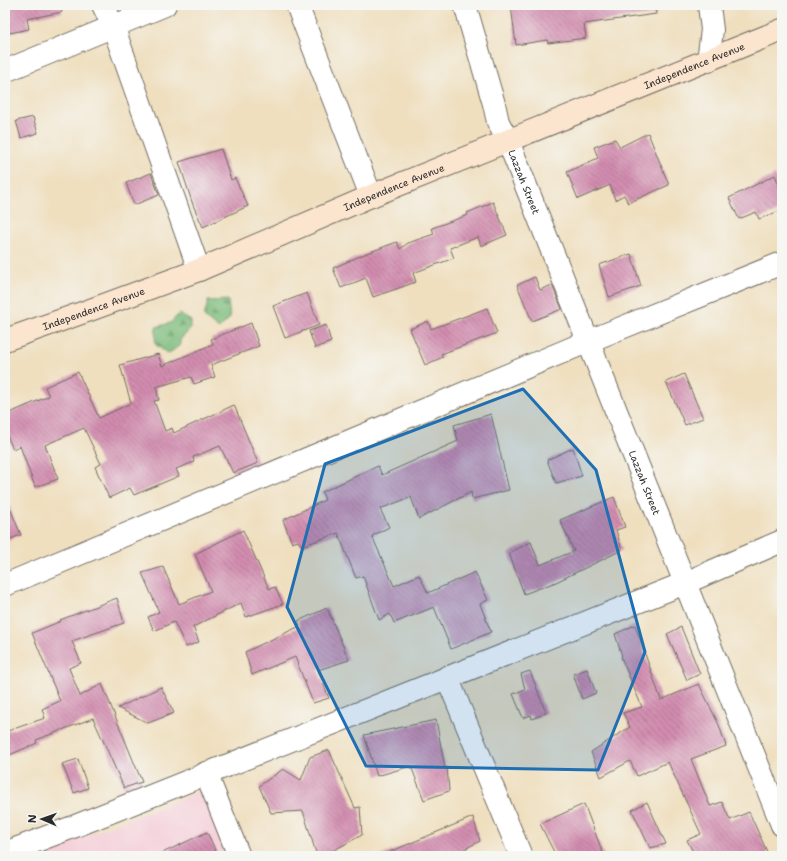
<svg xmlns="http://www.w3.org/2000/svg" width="787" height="861" viewBox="0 0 787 861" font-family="'Shantell Sans',sans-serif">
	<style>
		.built { fill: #f5cfd9 }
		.forest { fill: url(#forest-firs); stroke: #547454 }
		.building { fill: url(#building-back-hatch) }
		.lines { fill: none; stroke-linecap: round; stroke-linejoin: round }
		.street-casing { stroke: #706a5f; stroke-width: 24 }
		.secondary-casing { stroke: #706a5f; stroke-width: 24 }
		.street { stroke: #fff; stroke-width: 22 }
		.secondary { stroke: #fbe5cf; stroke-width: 22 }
		.marked { fill: #1f6fb2; fill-opacity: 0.2; stroke: #1f6fb2; stroke-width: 3; stroke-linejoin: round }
		.labels { text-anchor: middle; stroke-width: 4; stroke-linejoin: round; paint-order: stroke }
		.street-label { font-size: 10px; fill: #2b2b2b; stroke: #f6f6f2 }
	</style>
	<defs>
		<pattern id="forest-firs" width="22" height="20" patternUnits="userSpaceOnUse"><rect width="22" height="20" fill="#7ebc7c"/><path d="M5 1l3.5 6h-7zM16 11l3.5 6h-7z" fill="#679966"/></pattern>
		<pattern id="building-back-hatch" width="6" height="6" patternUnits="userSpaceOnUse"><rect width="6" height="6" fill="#d28caf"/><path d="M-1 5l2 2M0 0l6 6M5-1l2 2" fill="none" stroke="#ab738f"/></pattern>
	</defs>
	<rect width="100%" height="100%" fill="#f6f6f2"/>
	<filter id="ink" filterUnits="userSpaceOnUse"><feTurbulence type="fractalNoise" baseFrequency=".025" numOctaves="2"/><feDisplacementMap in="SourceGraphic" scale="8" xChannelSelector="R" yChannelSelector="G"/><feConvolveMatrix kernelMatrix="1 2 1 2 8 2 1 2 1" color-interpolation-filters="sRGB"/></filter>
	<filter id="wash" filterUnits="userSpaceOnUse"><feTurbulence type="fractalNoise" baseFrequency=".012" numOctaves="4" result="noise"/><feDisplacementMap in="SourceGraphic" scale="16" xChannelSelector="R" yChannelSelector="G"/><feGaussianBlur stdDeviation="0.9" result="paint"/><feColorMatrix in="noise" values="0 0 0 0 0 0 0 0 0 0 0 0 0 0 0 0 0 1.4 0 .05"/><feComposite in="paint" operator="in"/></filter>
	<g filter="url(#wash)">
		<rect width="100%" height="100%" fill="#efdfbf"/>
		<!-- built -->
		<path class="built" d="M212,787L239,856H32Z"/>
		<!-- forest -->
		<path class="forest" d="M228,300L230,318L219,329L204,317L208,301Z
			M179,314L191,321V328L180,340V345L168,354L155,344L156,327L170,323Z"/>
		<g id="blocks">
			<!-- building -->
			<path class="building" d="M5,5H61L62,12L27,19L29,29L5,34Z
				M511,5H655L656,14L584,24L586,38L548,43L547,40L516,45Z
				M33,117L38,133L21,138L16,121Z
				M648,133L669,185L628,203L624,195L615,200L610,185L578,199L567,172L598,158L594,147L615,139L620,147Z
				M221,149L231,180L235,178L248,206L203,227L193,205L179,162Z
				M151,173L159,195L134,205L126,183Z
				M775,175L782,192V210L759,219L756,212L739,219L729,198Z
				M493,202L507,235L481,246L478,237L450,248L454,258L413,273L416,282L373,297L366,278L341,288L333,268L367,253L397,242L400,249L408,243L434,234L432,228L468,215L467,213Z
				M631,254L641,286L609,297L599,265Z
				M535,277L540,290L552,285L562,309L532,321L517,285Z
				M307,293L319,325L285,338L273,306Z
				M487,308L497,333L441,354L443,357L425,365L410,329L428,321L431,329Z
				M251,323L259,346L211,365L215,377L194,384L191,377L156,387L159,400L154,401L165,431L172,428L174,433L234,405L258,463L233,473L220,446L193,457L194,462L176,469L179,476L134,495L130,488L109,498L95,467L101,464L84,428L45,445L58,479L35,487L20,446L13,449L5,431V415L49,396L45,387L78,372L99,418L131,403L120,365L158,354L162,366L213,344L211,339Z
				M326,325L331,342L315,348L309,331Z
				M684,374L703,418L685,425L666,382Z
				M491,414L509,490L472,499L471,492L419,519L411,497L380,509L389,527L372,536L394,586L419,575L428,593L475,572L488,600L480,604L491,632L451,649L434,607L394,623L390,614L379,620L363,576L356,578L338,533L302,546L298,541L292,543L283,520L325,500L322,492L378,466L382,475L458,441L454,425Z
				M573,448L582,476L556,483L547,460Z
				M5,496L21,535L5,541Z
				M614,497L625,527L616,530L622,550L556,582L524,594L509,553L531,542L540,565L574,551L560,520Z
				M243,530L269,589L275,587L283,604L246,617L241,603L193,627L199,642L186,647L174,622L154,631L148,617L159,612L142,573L163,567L179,604L211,591L195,554Z
				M117,598L124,623L72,641L81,663L69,668L80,696L102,684L142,782L124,788L93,718L36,740L37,743L5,757V732L45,718L42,709L60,701L32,633L61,621L60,620Z
				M327,608L349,660L318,670L329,698L313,703L295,657L252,675L245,652L300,626L298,621Z
				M635,625L661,700L699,684L719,725L726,746L691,759L710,806L722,802L730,820L749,812L769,856H718L716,851L705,856H695L687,840L701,834L668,762L637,776L630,761L601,777L591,752L630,727L623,713L642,707L621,657L622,656L615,634Z
				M681,627L700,674L687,680L667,634Z
				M587,669L596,693L582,699L573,674Z
				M530,671L546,713L532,719L531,715L523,718L513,694L525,689L521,674Z
				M161,687L174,713L148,723L118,708Z
				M436,720L445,768L447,767L449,791L424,800L411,766L377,776L364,735Z
				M329,750L355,808L360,807L362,835L323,856H317L303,811L271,813L259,786L283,769L301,780L310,757Z
				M78,759L88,788L74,793L62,764Z
				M647,802L666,844L650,848L632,810Z
				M584,804L604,856H556L540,824Z
				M473,817L480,841L451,856H380Z
				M207,832L218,856H156Z"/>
		</g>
	</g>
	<g filter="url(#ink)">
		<use href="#blocks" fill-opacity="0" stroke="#706a5f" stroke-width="1"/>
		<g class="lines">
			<defs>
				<g id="street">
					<path d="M103,5L113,26L199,270"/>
					<path d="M297,5L371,196"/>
					<path id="s1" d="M465,5L494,104L498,122L508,141L782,825"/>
					<path d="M708,61L712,30L709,5"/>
					<path d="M5,71L165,5"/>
					<path d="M5,585L589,341L782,263"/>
					<path d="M447,677L521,856"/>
					<path d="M206,773L239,856"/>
					<path d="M5,853L78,825L685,583L782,541"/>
				</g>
				<g id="secondary">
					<path id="s2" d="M5,340L90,310L199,270L371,196L782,30"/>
				</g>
			</defs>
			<!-- street casing -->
			<use href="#street" class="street-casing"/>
			<!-- secondary casing -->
			<use href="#secondary" class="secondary-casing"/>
			<!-- street -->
			<use href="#street" class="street"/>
			<!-- secondary -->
			<use href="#secondary" class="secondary"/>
		</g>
	</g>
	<!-- marked area -->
	<path class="marked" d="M523,389L596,470L645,652L598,770L366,766L287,607L325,464Z"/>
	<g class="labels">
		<!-- street labels -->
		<g class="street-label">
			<text dy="4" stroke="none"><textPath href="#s2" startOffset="742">Independence Avenue</textPath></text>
			<text dy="4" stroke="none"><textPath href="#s1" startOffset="187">Lazzah Street</textPath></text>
			<text dy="4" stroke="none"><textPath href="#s2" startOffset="418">Independence Avenue</textPath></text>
			<text dy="4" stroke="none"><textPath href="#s2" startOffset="94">Independence Avenue</textPath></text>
			<text dy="4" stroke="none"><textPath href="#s1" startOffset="511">Lazzah Street</textPath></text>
		</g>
	</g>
	<!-- margin -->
	<rect width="787" height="861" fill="none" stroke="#f6f6f2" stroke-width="20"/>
	<!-- north arrow -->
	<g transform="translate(42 819) rotate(272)" stroke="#f6f6f2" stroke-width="3" paint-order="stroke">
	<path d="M0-3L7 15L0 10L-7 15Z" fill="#2b2b2b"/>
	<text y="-6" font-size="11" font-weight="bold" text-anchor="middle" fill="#2b2b2b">N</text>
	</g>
</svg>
